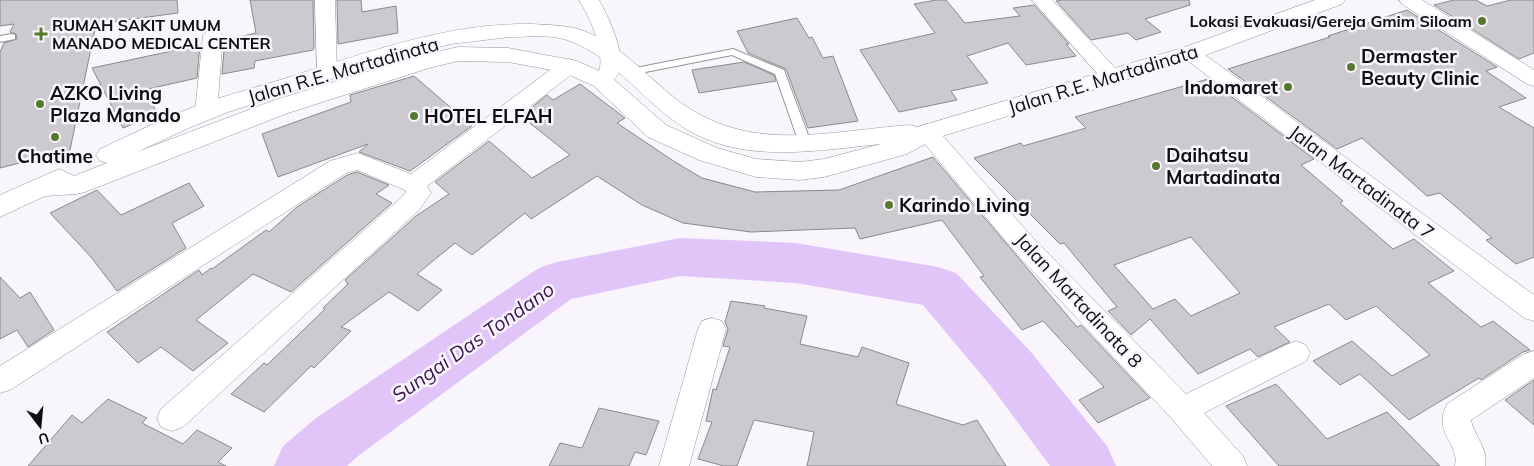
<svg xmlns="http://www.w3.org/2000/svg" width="1534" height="466" viewBox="0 0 1534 466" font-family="Mulish,sans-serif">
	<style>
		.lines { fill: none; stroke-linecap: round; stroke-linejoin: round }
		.river { fill: #e1c5f8; fill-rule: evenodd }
		.building { fill: #ccc9cf; stroke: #8b888e; fill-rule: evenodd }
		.service-casing { stroke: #969399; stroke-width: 2 }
		.minor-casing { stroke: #969399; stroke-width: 1 }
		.trunk-casing { stroke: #969399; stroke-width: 1 }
		.service { fill: #fff; fill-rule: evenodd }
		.minor { fill: #fff; fill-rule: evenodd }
		.trunk { fill: #fff; fill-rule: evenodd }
		.poi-dot { fill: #57782f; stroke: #f9f5fc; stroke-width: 2 }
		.labels { text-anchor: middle; stroke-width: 5; stroke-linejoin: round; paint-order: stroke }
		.far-poi-label { font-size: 16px; font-weight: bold; fill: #0f0e10; stroke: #f9f5fc; text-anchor: end }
		.poi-label { font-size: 19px; font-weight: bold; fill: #0f0e10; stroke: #f9f5fc; text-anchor: start }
		.street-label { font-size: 19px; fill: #0f0e10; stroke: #f9f5fc }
		.water-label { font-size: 20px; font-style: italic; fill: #3a1651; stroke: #f9f5fc }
	</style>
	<rect width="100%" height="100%" fill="#f9f5fc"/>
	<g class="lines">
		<!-- river -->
		<path class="river" d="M680,238L796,243L938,267L956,273L1030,351L1107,446L1116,466H1050L990,385L923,305L796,283L680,276L571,299L358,456L347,466H274L283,446L316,418L539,268L557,262Z"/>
	</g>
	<!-- building -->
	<path class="building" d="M0,0H177L178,13L96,24L70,150L0,168V52L4,43L17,39L16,34L10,32L14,24L0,26Z
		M250,0H313L314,48L313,50L255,61L254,68L222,74L225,40L256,33Z
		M337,0H361L362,12L396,6L398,33L338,44Z
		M936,0H946L965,23L1020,16L1013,8L1034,5L1069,44H1066L1076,56L1026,65L1008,43L967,56L988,83L951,91L957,100L899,112L860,50L935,33L914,4Z
		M1062,0H1189L1190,5L1145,19L1161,32L1136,40L1128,33L1091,40L1056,1Z
		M1454,0H1476L1487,6L1511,0H1534V53L1519,59L1434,5Z
		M1407,10L1497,67L1486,71L1526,98L1499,107L1534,128V257L1516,264L1486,240L1492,238L1440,193L1427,196L1362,138L1337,149L1228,69L1330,37L1328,36Z
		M797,18L809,38L812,37L823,58L833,56L858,121L808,128L786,69L748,53L737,31Z
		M200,45L197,78L144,90L158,114L123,128L92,68Z
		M744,62L774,75L776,81L699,93L692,70Z
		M414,76L472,126L410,171L359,152L368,144L278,177L262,134L351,102L350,95Z
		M1208,79L1314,159L1301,165L1343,201L1340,203L1393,249L1414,239L1454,271L1428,283L1481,327L1493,321L1530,350L1523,352L1481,380L1479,378L1409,420L1360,374L1340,385L1313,361L1352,341L1392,376L1430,355L1376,306L1346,320L1329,304L1274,327L1290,342L1258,357L1250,349L1198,374L1150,319L1131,335L1108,311L1117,307L1064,243L1060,244L974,158L1021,143L1023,146L1086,128L1075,117ZM1191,237L1240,293L1191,316L1175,299L1153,309L1114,265Z
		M580,84L625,118L617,123L675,162L702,178L755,192L839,190L933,157L1077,327L1081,325L1150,398L1098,423L1079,400L1104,387L1043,321L1022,330L980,277L984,276L942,220L860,239L855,228L751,232L683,223L642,205L597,176L531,219L525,213L472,255L455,243L417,274L442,290L418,311L389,292L341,327L351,331L314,368L311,366L264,412L231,394L264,363L267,365L325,309L323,308L348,284L345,280L416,216L449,194L435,182L489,141L532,178L570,155L521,116L547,95L553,100Z
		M357,172L389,185L376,194L392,203L291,292L253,274L196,320L228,343L193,371L161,347L138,363L107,332L199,270L202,275L211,268L212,269L266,230L269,232L297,207L347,175Z
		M189,183L204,206L172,223L186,248L117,291L91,257L50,213L97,190L121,215Z
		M0,277L20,298L30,292L54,330L28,347L17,330L0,339Z
		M731,301L765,306L764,308L807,316L800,344L858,357L862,347L909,363L896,404L963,425L977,420L1006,466H807L814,432L754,420L737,466H724L698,459L712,422L706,421L713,389L716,390L730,347L723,346L728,329L725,322Z
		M1534,380V425L1505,400Z
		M1276,384L1327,439L1387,412L1440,466H1279L1226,406Z
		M108,399L147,418L142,423L183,444L197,430L232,448L218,462L226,466H28L72,415L82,423Z
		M599,408L659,421L646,455L635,452L629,466H549L560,443L582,448Z"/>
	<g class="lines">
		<defs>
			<path id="service" d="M11,34L15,35V39L0,42V36Z
				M733,49L784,70L811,143L809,146L805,147L799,143L775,74L732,55L630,75L625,72L630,69Z"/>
			<path id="minor" d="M315,0H335L337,73L334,78L327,80L320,78L317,73Z
				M579,0H599C608,16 624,50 620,69C619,75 613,81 609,86L602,88L595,86L591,81C594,77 599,73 600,68C603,46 590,18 579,0Z
				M1032,0H1052L1118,71L1122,76L1118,81L1111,83L1104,81Z
				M1399,0H1422L1534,70V86L1527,84L1402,4Z
				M213,30L220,32L223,36L217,111L214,116L206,118L198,116L195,111L203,36L206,32Z
				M1190,47L1197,49L1534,295V321L1524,318L1183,57L1180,53L1183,49Z
				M569,59L576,61L579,66L576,71L427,186L431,193L419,210L183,427L172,431L161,427L157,418L161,409L401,198L406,192L405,190L357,170L346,173L10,390L0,393V366L330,161L358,153L411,174L562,61Z
				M927,124L935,127L1033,238L1186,394L1286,345L1296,341L1306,345L1310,353L1306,361L1204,413L1243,456L1247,466H1212L1172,419L1015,252L919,137L916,132L919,127Z
				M712,318L722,321L726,329L689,466H659L698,329L702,321Z
				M1534,351V378L1471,420C1474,436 1489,449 1485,466H1455C1460,442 1432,434 1447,404L1524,354Z"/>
			<path id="trunk" d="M1315,0H1345L1342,4L1198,58L936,138L907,154L824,177L800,180L756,177L699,160L648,137L594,86L563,72L508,62L458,61L429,68L288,113L85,192L76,194L45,196L0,217V195L59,169L74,176L107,163L100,161L96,155L100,149C133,134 165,117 199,105C232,93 266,85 299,74C375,50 450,23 531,24C547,25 563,25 578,29C618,41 645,75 676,99C748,155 827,131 910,125L917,127L1182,48ZM510,37C528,37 550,34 567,40C616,56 648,110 695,134C752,163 820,150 881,144L824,159L800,162L756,159L717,148L666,125L610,76L577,61L508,48L458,47L415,57L272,101L137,152L191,127L228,112L400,57L451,44Z"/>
		</defs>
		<!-- service casing -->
		<use href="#service" class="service-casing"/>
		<!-- minor casing -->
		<use href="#minor" class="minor-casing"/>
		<!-- trunk casing -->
		<use href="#trunk" class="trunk-casing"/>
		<!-- service -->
		<use href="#service" class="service"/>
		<!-- minor -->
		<use href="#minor" class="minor"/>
		<!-- trunk -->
		<use href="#trunk" class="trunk"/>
	</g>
	<!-- markers -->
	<g class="poi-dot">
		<circle cx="1482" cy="21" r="5"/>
		<path d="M38.5 26.5h5v5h5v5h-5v5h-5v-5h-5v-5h5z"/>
		<circle cx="1351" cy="67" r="5"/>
		<circle cx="1288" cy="87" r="5"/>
		<circle cx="40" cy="104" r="5"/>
		<circle cx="414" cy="116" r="5"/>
		<circle cx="55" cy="137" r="5"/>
		<circle cx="1156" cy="166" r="5"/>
		<circle cx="889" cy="205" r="5"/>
	</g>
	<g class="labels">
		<!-- far-poi labels -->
		<g class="far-poi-label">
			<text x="1472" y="27">Lokasi Evakuasi/Gereja Gmim Siloam</text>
			<text x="52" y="31" text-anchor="start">RUMAH SAKIT UMUM<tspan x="52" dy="18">MANADO MEDICAL CENTER</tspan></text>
		</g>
		<!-- poi labels -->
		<g class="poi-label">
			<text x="1361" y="63">Dermaster<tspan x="1361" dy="22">Beauty Clinic</tspan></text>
			<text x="1278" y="94" text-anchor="end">Indomaret</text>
			<text x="50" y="100">AZKO Living<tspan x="50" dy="22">Plaza Manado</tspan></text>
			<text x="424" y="123">HOTEL ELFAH</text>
			<text x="1166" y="162">Daihatsu<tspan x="1166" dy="22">Martadinata</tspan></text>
			<text x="55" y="163" text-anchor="middle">Chatime</text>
			<text x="899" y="212">Karindo Living</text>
		</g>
		<!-- street labels -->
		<g class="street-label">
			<text transform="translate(343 70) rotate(-16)" y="7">Jalan R.E. Martadinata</text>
			<text transform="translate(1103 79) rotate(-17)" y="7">Jalan R.E. Martadinata</text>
			<text transform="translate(1362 182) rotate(37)" y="7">Jalan Martadinata 7</text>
			<text transform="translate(1079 300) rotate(47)" y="7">Jalan Martadinata 8</text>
		</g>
		<!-- water labels -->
		<g class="water-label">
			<text transform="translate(473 342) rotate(-35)" y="7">Sungai Das Tondano</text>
		</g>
	</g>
	<!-- north arrow -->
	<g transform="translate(40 426) rotate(164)" stroke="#f9f5fc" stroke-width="4" paint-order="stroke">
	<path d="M0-4L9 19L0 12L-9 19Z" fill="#0f0e10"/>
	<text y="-8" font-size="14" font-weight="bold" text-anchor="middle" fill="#0f0e10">U</text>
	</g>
</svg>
